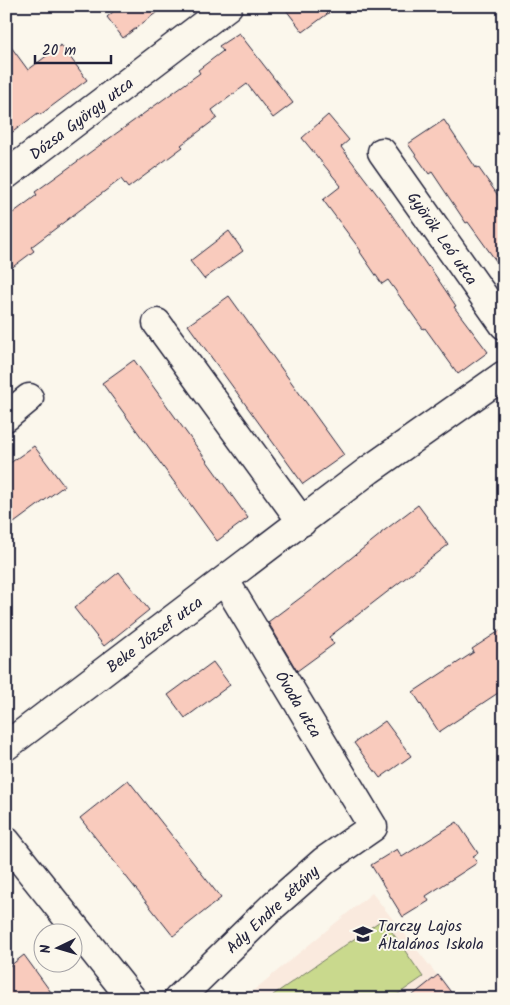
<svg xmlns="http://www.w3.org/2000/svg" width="510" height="1005" viewBox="0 0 510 1005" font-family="Kalam,sans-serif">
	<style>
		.built { fill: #faeade }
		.green { fill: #c9d98d; stroke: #767e64 }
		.building { fill: #f9cbbd; stroke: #22223b }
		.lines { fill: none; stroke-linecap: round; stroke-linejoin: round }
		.minor-casing { stroke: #22223b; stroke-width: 31 }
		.minor { stroke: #fbf7ec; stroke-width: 28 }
		.labels { text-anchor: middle; stroke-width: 4; stroke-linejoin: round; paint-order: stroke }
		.street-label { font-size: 16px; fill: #22223b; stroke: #fbf7ec }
		.poi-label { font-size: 16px; fill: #22223b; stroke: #fbf7ec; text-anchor: start }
	</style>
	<rect width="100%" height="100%" fill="#fbf7ec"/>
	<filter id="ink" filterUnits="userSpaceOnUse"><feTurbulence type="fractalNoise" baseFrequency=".02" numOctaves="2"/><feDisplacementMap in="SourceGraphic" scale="10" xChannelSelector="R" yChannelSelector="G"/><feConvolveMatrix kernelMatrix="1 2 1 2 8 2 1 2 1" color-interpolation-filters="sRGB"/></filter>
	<g filter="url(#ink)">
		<!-- built -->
		<path class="built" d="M372,893L456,999H243Z"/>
		<!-- green -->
		<path class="green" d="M383,919L423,977L391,999H276L273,995Z"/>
		<!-- building -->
		<path class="building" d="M120,6H165L123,38L107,17Z
			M283,6H338L303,32Z
			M239,33L293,103L273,118L247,84L212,110L217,118L181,145L183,147L128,188L121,179L31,247L34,251L6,272V218L37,195L35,192L200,73L198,70L223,51L219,46Z
			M6,40L28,70L61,45L87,80L40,115L38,113L6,137Z
			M328,115L349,140L341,147L385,205L428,267L429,266L456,306L454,307L488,352L458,374L425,328L423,329L388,280L382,284L360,252L361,251L323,200L341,186L302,138Z
			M444,120L476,168L478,167L504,204V272L468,222L466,223L432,172L429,174L408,144Z
			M229,231L243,251L204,279L190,261Z
			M229,296L344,455L303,484L188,325Z
			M134,360L248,518L217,541L102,383Z
			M34,446L64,486L14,523L6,513V466Z
			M418,505L448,545L329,637L334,644L297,671L268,622L315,587L381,534V533Z
			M119,572L149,610L104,646L74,608Z
			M504,628V689L439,732L413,692L474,652L472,649Z
			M213,662L230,685L185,718L168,695Z
			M385,721L411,756L380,778L354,743Z
			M128,780L221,898L173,936L80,818Z
			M457,822L478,853L473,856L477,863L426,896L429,901L403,917L371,865L397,849L402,857Z
			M24,955L56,999H6V969Z
			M438,975L456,999H408Z"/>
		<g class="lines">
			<defs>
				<path id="minor" d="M382,152L504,325
					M6,175L228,6
					M157,323L302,522
					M6,417L29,398
					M6,746L369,470L504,375
					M6,841L132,999
					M178,999L274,905L324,861L373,827L225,581"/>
			</defs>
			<!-- minor casing -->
			<use href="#minor" class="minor-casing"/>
			<!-- minor -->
			<use href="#minor" class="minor"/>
		</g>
	</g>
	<!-- icons -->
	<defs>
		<symbol id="school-bare" viewBox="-9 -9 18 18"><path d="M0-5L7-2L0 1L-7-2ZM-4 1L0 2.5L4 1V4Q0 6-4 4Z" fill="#22223b" stroke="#fbf7ec" stroke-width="2.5" paint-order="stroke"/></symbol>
	</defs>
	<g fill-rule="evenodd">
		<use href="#school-bare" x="349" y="920" width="28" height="28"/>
	</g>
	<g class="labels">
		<!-- street labels -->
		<g class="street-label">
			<text transform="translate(81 118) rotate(-37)" y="6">Dózsa György utca</text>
			<text transform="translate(443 238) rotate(55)" y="6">Györök Leó utca</text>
			<text transform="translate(154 634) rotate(-37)" y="6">Beke József utca</text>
			<text transform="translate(299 704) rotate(59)" y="6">Óvoda utca</text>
			<text transform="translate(272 909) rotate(-43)" y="6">Ady Endre sétány</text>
		</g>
		<!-- poi labels -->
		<g class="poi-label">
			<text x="378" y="931">Tarczy Lajos<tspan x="378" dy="18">Általános Iskola</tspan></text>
		</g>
	</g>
	<!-- margin -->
	<rect width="510" height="1005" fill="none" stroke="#fbf7ec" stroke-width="25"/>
	<rect x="12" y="12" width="485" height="980" fill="none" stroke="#22223b" stroke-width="2" filter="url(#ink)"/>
	<!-- north arrow -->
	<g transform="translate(58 948) rotate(265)"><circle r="24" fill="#fbf7ec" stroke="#a4a2a5"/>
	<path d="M0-4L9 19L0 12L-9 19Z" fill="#22223b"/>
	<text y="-8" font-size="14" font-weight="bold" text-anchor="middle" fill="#22223b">N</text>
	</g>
	<!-- scale -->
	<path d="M35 55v8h76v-8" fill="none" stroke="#22223b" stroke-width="2.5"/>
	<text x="42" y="55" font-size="15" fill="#22223b" stroke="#fbf7ec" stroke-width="4" paint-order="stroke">20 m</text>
</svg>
